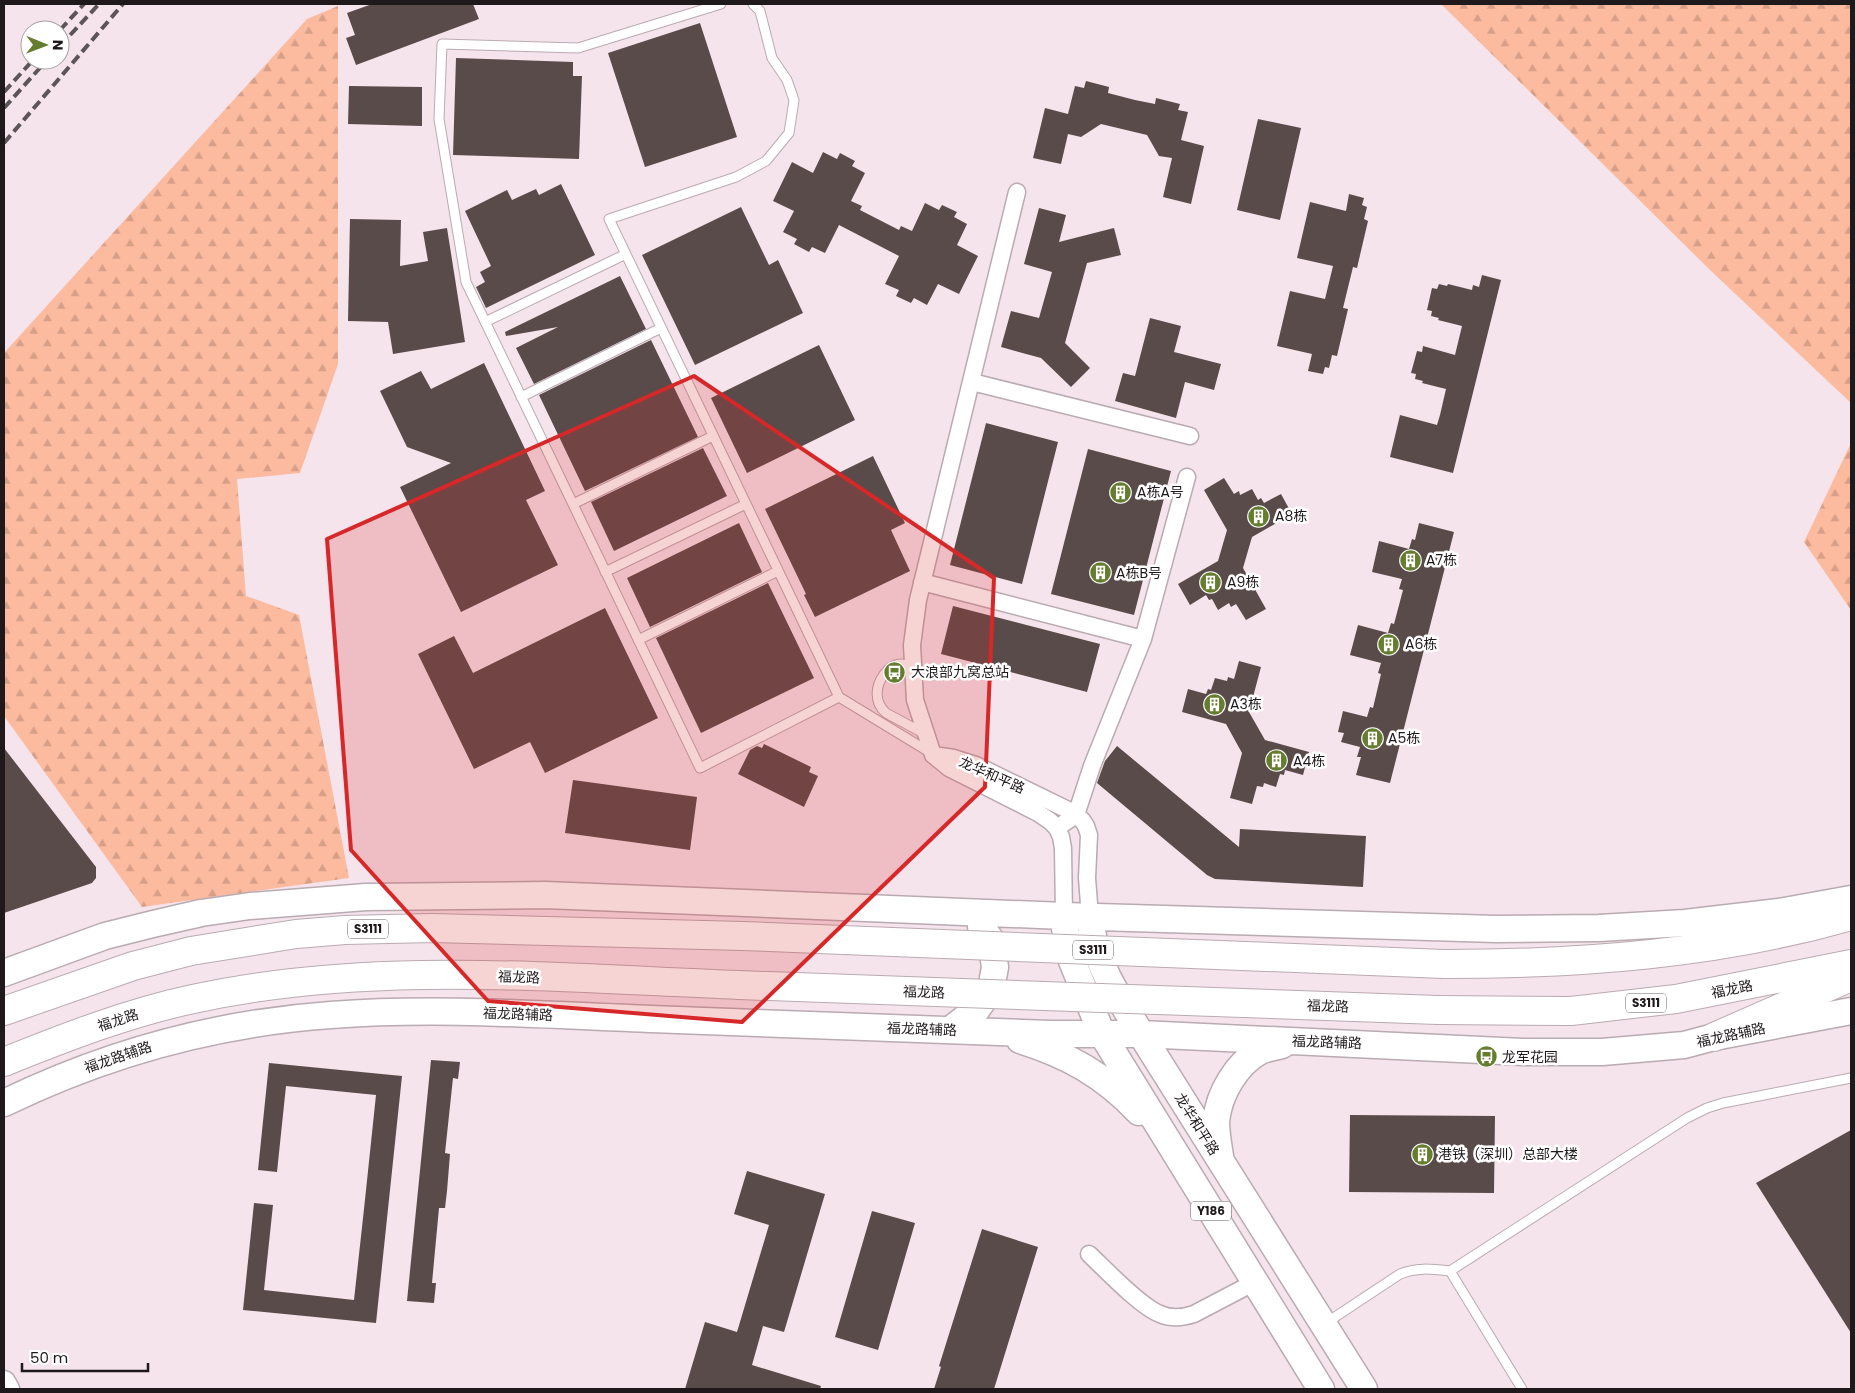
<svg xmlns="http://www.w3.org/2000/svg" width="1855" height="1393" viewBox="0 0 1855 1393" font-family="Poppins,'Noto Sans SC',sans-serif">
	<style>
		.forest { fill: url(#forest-firs) }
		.building { fill: #5a4b4b }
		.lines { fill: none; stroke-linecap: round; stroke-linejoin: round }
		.lane-casing { stroke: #baaab1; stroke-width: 11 }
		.street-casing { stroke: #baaab1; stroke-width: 19 }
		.secondary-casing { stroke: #baaab1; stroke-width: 25 }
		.primary-casing { stroke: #baaab1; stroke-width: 29 }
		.highway-casing { stroke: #baaab1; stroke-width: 30 }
		.lane { stroke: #fff; stroke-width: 9 }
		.street { stroke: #fff; stroke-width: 16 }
		.secondary { stroke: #fff; stroke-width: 22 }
		.primary { stroke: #fff; stroke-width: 26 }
		.highway { stroke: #fff; stroke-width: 28 }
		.rail { stroke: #5d5457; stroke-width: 4; stroke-dasharray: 10 5; stroke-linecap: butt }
		.highway-bridge-casing { stroke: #baaab1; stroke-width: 30; stroke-linecap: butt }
		.highway-bridge { stroke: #fff; stroke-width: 28 }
		.marked { fill: #d62828; fill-opacity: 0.2; stroke: #d62828; stroke-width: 4; stroke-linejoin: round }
		.labels { text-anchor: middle; stroke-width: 5; stroke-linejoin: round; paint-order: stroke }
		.shield { fill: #fff; stroke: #625e5f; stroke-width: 1 }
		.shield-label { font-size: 12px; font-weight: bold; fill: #1f191b }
		.poi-label { font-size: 14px; fill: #1f191b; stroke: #fff; text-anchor: start }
		.street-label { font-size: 14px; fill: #1f191b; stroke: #fff }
	</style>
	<defs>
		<pattern id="forest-firs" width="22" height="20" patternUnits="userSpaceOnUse" patternTransform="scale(1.25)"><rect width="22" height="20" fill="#fcba9f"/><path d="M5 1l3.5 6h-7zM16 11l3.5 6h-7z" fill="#d89f88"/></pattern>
	</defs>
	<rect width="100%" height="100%" fill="#f5e4eb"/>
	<!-- forest -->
	<path class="forest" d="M1441,4H1851V403L1710,270Z
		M338,6V364L300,473L237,479L246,596L299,615L349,878L142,907L4,716V353L307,19Z
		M1851,443V610L1804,542Z"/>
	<!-- building -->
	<path class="building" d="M372,4H473L479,19L356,65L346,38L355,35L347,13Z
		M700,23L737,137L645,167L608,53Z
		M456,58L573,62V76H582L579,159L453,155Z
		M1086,81L1109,87L1108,93L1135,100L1155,104L1156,98L1180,104L1178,110L1188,112L1181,140L1204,146L1191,204L1163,197L1172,158L1159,156L1147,135L1101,124L1081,137L1068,134L1061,164L1033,158L1045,108L1068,114L1075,86L1084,88Z
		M349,86L422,87V126L348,124Z
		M1258,119L1301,128L1280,220L1237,210Z
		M823,152L837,159L840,153L855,161L852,166L865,173L851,201L862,206L860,210L899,230L901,226L912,231L925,203L939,210L942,205L957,212L954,217L967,224L957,245L978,256L959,294L938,284L927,305L914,298L911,303L896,296L899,290L885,284L899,256L839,225L825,253L812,247L809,252L794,244L797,239L783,232L794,211L773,201L792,162L813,173Z
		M561,184L595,255L486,308L476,287L485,282L480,272L491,266L465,211L507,190L512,200L536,189L539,195Z
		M1349,194L1364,198L1362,205L1367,207L1364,219L1368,221L1357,268L1353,267L1343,308L1348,309L1337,356L1332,355L1329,368L1325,367L1323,374L1308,371L1312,354L1277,346L1290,291L1325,299L1333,266L1297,258L1310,202L1346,211Z
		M741,207L769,265L778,260L803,313L695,365L642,255Z
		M1039,208L1066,215L1059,242L1114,228L1121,255L1087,263L1065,343L1090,368L1071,387L1041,358L1001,347L1011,311L1039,318L1052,272L1024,264Z
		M350,219L401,220L400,266L428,261L423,232L447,228L465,342L393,354L388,322L348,321Z
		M1482,275L1501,280L1453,473L1390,457L1400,415L1437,425L1440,415L1446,389L1422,383L1423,381L1415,379L1416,374L1411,373L1417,351L1422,352L1423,346L1455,355L1462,326L1438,320L1439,318L1431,316L1432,311L1427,310L1432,288L1437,289L1439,284L1447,286L1448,284L1472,290L1473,285L1479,287Z
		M620,276L646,329L534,384L516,348L558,327L506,336L505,332Z
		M1150,318L1181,326L1174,352L1221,364L1214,390L1185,382L1176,418L1115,401L1123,373L1135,376Z
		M651,340L698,437L585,491L539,395Z
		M819,345L855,420L747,473L711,398Z
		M484,363L545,491L526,500L558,565L461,612L400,487L451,463L407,447L380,391L421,371L431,389Z
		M986,423L1058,442L1022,584L950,565Z
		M703,448L727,496L614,551L591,502Z
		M1088,449L1171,471L1134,615L1051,594Z
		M873,456L905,523L891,530L910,571L815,617L804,595L806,594L765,509Z
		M1224,478L1234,494L1239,491L1240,495L1252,489L1258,500L1261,498L1264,503L1281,494L1292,514L1252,537L1243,568L1266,609L1246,620L1236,604L1231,607L1229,603L1218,610L1212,599L1209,600L1206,595L1190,605L1178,584L1218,561L1227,530L1204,490Z
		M739,523L762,572L650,627L627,578Z
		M1419,523L1454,532L1390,783L1356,775L1361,757H1357L1360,747L1341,742L1344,733L1338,732L1343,711L1367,717L1370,707L1373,708L1381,674L1378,673L1381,663L1350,655L1358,625L1388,633L1391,623L1394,624L1403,590L1399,589L1402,579L1372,572L1379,541L1409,549L1412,539L1415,540Z
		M768,583L814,678L701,733L656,638Z
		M953,606L1100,644L1087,692L941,654Z
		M605,608L658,718L545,773L530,742L474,769L418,654L454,636L473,673Z
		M1239,661L1261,667L1249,712L1265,740L1309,752L1303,775L1285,770L1284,775L1280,774L1276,787L1264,783L1263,787L1257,786L1252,804L1230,798L1242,753L1226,724L1182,712L1188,689L1206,694L1208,689L1211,690L1215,678L1227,681L1228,677L1234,679Z
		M764,744L811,767L809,772L818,776L804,807L738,774L750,750L757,746L762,748Z
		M1117,746L1239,847L1240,829L1366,836L1363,887L1215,879L1207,875L1097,783L1105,761Z
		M4,748L96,867V878L92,883L4,913Z
		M573,780L697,797L690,850L565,833Z
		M431,1060L460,1062L458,1079L453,1078L445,1153L450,1154L447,1191L445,1208H439L432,1283H436L434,1303L407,1301Z
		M269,1063L402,1076L376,1323L243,1310L254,1203L273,1205L264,1290L354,1300L364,1209L376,1095L286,1086L277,1172L258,1170Z
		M1350,1115L1495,1116L1494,1193L1349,1192Z
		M1851,1130V1333L1756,1183Z
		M747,1171L825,1194L784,1332L763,1326L752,1365L821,1386L820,1389H685L705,1322L737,1332L769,1225L734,1214Z
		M872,1211L915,1223L878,1350L835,1337Z
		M982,1229L1038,1247L994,1389H934L941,1367L939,1366Z"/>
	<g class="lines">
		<defs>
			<path id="lane" d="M721,4L578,48L442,44L439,119L466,282L700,768L839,697
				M753,4L760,11L772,58L787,80L794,100L789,133L766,161L736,177L609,219L839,697L931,753
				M485,322L626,254
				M521,397L661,328
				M573,504L713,436
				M605,572L746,504
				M638,640L778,571
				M912,671C898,647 860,690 886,713L925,734
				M1450,1271L1522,1389
				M1326,1323L1400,1274C1417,1267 1432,1269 1450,1271L1687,1118L1707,1108L1723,1103L1851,1078"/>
			<path id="street" d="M1017,192L918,600L912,645L915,700L933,755L949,768L1038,813L1050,821L1057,828L1061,837L1063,848L1064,916
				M972,382L1190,436
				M922,582L1143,639
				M933,755L954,758L976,765L1068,810L1082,820L1086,826L1089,835L1087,878L1090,917
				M1057,828L1076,815L1092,766L1143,639L1187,477
				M1089,1254C1106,1270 1141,1307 1160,1314C1171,1319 1182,1318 1194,1314L1255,1282"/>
			<path id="secondary" d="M4,1382L8,1389"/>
			<path id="primary" d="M1065,929L1072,961L1102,1034L1321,1389
				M1092,931C1098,969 1122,1002 1141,1034L1364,1389
				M4,973L105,936L153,924L201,913L250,906L366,897L545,895L1064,916L1496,929L1599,928L1685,923L1779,912L1851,899
				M950,1030L977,1009L991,989L995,967L991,940L981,927
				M1020,1040C1068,1055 1104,1075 1139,1112
				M4,1103C107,1053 217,1023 331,1015C437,1007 545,1015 651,1019C784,1024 918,1029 1051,1034H1141L1523,1052H1602L1684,1045L1714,1037L1851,1011
				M1220,1156C1218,1144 1216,1132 1216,1121C1219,1094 1236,1064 1260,1051C1267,1048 1275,1047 1282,1045"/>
			<path id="highway" d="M1444,964C1581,964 1718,954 1851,916
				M1438,1010L1571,1011L1676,999L1851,964
				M4,1011L133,966L191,951L296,934L345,930L432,928L743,936
				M1714,1037L1851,977
				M4,1062C66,1037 128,1013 193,999C371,960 559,978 739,985"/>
		</defs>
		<!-- lane casing -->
		<use href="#lane" class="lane-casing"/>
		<!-- street casing -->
		<use href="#street" class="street-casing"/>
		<!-- secondary casing -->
		<use href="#secondary" class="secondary-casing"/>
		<!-- primary casing -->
		<use href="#primary" class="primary-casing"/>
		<!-- highway casing -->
		<use href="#highway" class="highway-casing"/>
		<!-- lane -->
		<use href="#lane" class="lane"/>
		<!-- street -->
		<use href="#street" class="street"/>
		<!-- secondary -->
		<use href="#secondary" class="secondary"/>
		<!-- primary -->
		<use href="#primary" class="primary"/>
		<!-- highway -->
		<use href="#highway" class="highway"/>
		<!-- rail -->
		<path class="rail" d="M60,30L84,4
			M60,46L99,4
			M4,92L33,60
			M4,108L47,60
			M4,143L123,4"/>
		<defs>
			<path id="highway-bridge" d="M743,936L1444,964
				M739,985L1438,1010"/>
		</defs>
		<!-- highway-bridge casing -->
		<use href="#highway-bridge" class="highway-bridge-casing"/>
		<!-- highway-bridge -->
		<use href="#highway-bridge" class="highway-bridge"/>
	</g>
	<!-- marked area -->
	<path class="marked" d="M694,376L994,578L985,787L742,1022L488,1001L351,850L327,539Z"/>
	<!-- icons -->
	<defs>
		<symbol id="building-disc" viewBox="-11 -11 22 22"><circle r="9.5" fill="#657d2f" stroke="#fff"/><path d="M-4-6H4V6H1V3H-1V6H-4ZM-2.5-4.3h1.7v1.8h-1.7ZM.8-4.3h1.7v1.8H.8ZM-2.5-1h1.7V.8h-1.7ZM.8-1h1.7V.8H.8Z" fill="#fff"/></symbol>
		<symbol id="bus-disc" viewBox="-11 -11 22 22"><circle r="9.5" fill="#657d2f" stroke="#fff"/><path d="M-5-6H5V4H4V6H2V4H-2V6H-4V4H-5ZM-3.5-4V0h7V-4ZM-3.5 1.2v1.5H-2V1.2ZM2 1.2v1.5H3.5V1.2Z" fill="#fff"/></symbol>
	</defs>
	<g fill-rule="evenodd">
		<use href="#building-disc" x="1108" y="480" width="25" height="25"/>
		<use href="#building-disc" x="1246" y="504" width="25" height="25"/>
		<use href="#building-disc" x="1398" y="548" width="25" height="25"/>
		<use href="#building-disc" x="1088" y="560" width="25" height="25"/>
		<use href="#building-disc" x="1198" y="570" width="25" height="25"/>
		<use href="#building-disc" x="1376" y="632" width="25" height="25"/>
		<use href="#bus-disc" x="882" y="660" width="25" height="25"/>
		<use href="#building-disc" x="1202" y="692" width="25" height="25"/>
		<use href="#building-disc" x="1360" y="726" width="25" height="25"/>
		<use href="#building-disc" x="1264" y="748" width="25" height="25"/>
		<use href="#bus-disc" x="1474" y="1044" width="25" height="25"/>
		<use href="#building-disc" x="1410" y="1142" width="25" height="25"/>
	</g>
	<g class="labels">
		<!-- shield labels -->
		<g class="shield">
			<rect x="348" y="919.5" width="40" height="19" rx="4"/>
			<rect x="1073" y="940.5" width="40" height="19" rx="4"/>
			<rect x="1626" y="993.5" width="40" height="19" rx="4"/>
			<rect x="1191" y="1201.5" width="40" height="19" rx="4"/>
		</g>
		<g class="shield-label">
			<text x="368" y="933">S3111</text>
			<text x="1093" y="954">S3111</text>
			<text x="1646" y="1007">S3111</text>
			<text x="1211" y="1215">Y186</text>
		</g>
		<!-- poi labels -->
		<g class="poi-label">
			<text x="1137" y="497">A栋A号</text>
			<text x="1275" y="521">A8栋</text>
			<text x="1426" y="565">A7栋</text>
			<text x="1116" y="578">A栋B号</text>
			<text x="1227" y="587">A9栋</text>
			<text x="1405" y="649">A6栋</text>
			<text x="911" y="677">大浪部九窝总站</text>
			<text x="1230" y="709">A3栋</text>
			<text x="1388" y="743">A5栋</text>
			<text x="1293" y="766">A4栋</text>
			<text x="1502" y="1062">龙军花园</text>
			<text x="1438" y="1159">港铁（深圳）总部大楼</text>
		</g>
		<!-- street labels -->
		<g class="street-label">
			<text transform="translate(992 775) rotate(24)" y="5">龙华和平路</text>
			<text transform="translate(519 977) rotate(2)" y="5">福龙路</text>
			<text transform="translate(1732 989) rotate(-11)" y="5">福龙路</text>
			<text transform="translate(924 992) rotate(2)" y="5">福龙路</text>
			<text transform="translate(1328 1006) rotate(2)" y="5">福龙路</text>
			<text transform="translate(518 1014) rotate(2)" y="5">福龙路辅路</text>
			<text transform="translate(118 1020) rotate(-18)" y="5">福龙路</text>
			<text transform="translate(922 1029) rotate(2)" y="5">福龙路辅路</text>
			<text transform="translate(1731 1035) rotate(-12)" y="5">福龙路辅路</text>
			<text transform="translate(1327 1042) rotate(2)" y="5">福龙路辅路</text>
			<text transform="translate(118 1057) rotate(-19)" y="5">福龙路辅路</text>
			<text transform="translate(1197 1124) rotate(58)" y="5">龙华和平路</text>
		</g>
	</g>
	<!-- border -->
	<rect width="1855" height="1393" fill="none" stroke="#1f191b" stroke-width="10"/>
	<!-- north arrow -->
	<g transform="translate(45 45) rotate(91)"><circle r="24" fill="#ffffff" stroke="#a5a3a4"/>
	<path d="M0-4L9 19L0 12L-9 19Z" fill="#657d2f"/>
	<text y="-8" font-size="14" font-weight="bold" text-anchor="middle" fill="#1f191b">N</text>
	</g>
	<!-- scale -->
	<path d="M22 1363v8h126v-8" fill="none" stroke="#1f191b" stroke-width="2.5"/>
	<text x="30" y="1363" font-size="15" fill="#1f191b" stroke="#ffffff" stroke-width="4" paint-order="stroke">50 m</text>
</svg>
